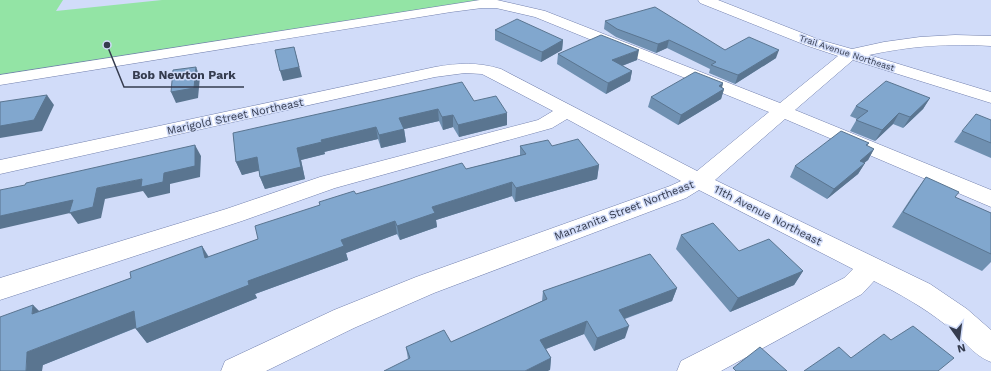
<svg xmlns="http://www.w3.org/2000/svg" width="991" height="371" viewBox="0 0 991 371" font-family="'Work Sans',sans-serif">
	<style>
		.green { fill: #93e4a5 }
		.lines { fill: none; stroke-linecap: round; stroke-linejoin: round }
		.minor-casing { stroke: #7381ae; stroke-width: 1 }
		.minor { fill: #fff; fill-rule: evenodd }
		.wall { fill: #6f90b1 }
		.shaded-wall { fill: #5a7590 }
		.building { fill: #81a7ce; stroke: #5a7590 }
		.labels { text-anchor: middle; stroke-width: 3; stroke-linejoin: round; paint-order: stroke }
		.far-street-label { font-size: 9px; fill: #353c4f; stroke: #d1dcf9 }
		.street-label { font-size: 11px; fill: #353c4f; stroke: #d1dcf9 }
		.leader { fill: none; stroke: #353c4f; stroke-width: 1.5 }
		.callout-dot { fill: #353c4f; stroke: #d1dcf9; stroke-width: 1.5 }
		.callout-label { font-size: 12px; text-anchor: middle; font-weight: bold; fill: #353c4f; stroke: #d1dcf9; stroke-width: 3; stroke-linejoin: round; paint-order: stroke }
	</style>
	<rect width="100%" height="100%" fill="#d1dcf9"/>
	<!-- green -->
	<path class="green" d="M0,0H63L56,11L162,0H500L0,79Z"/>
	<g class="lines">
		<defs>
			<path id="minor" d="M480,0H497L545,11L780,103L838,56L808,46L700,3L698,0H718L820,40L852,49L884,42L920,37L955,35L991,36V46C950,43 910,46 869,55L991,92V103L853,60L795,110L991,190V207L785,119L715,180L930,284L967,309L991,330V362C972,355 962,337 946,325C923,307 900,294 874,281L862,294L721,371H677L681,361L844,278L853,269L699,190L686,198L434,293L354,328L266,371H221L225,361L334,310L416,277L670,186L681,181L567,119L552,128L335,188L242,221L0,300V278L226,209L320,177L538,120L553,111L482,74L465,73L435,77L0,174V160L435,67C459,63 478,62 501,69L697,171L769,112L535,17L496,8H482L451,12L0,85V75Z"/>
		</defs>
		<!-- minor casing -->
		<use href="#minor" class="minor-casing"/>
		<!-- minor -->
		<use href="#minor" class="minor"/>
	</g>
	<!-- wall -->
	<path class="wall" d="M605,21L725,50L776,58L735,84L709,73L710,69L667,48L656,53L616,37L604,29Z
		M495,30L563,40L562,50L541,62L495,40Z
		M558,54L637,60L622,66L632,71L630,81L606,94L557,64Z
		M723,83L722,87L724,89L721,99L678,125L648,107L651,97Z
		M930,98L923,109L903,128L893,124L875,141L850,131L857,119L850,116L856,106Z
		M474,101L507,125L459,137L453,127L443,130L439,121L404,129L406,142L381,148L378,139L324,152L325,154L301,160L305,179L265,189L260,177L259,170L242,175L236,162L233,133Z
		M991,120V158L954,142L962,131Z
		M869,143L867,146L874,149L868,160L864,163H865L858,174L827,199L790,177L795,166Z
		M520,146H552L599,165L597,179L515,202L512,196L436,220L437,227L400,240L397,234L346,253L348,260L255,294L257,298L147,343L136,329V328L43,365L33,305L39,311L131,278L202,246L209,257L258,239L356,194L466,169L520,155Z
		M926,177L955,197L991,213V262L982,271L892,227L915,192Z
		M681,235L739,251L803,271L794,285L730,312L676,249Z
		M677,288L672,301L625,319V338L594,351L584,334L546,349L551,358L550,370L408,359L406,347L451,342L542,301L543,291Z"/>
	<!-- shaded-wall -->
	<path class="shaded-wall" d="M563,40L562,50L541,62L542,52Z
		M669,40L667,48L656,53L658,44Z
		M294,47L302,77L283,81L280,71Z
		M639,50L637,60L611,70L612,60Z
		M779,50L776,58L735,84L738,75Z
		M196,67L200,77L198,98L176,103L171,92Z
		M632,71L630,81L606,94L608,83Z
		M723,83L721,91L724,89L721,99L678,125L681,115Z
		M47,95L54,105L42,131L0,138V126Z
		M930,98L923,109L903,128L910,117Z
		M438,109L439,121L400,130L399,118Z
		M507,113V125L459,137L458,125Z
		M899,113L893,124L875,141L882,130Z
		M453,115V127L443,130L442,117Z
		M376,127L378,139L324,152L321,140Z
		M404,129L406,142L381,148L379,135Z
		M322,142L325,154L301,160L305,179L265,189L260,177L297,148Z
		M195,145L201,156L200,177L170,184V193L148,198L143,191L105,199L101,218L78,224L70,213L0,229V216L97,188L142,179L164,173Z
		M874,149L868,160L853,172L860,161Z
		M257,157L262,170L242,175L236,162Z
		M865,163L858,174L827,199L834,189Z
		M599,165L597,179L515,202L516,188Z
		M512,182V196L436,220L437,227L400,240L397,226L432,207Z
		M395,221L397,234L346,253L348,260L255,294L257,298L147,343L136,329L341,240Z
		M202,246L210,260L205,258Z
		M803,271L794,285L730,312L738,298Z
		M677,288L672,301L615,322L619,310Z
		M33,305L47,319L32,314Z
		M134,311L145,324L43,365L42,371H26L27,352Z
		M587,321L584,334L538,352L540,340Z
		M629,326L625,338L594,351L597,338Z
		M551,358L550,370L548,371H525Z"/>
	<!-- building -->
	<path class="building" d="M655,7L725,50L749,37L779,50L738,75L711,65L716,62L669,40L658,44L617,29L605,21Z
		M517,19L563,40L542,52L495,30Z
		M601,35L639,50L612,60L632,71L608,83L558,54Z
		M294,47L299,67L280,71L275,50Z
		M196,67L194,88L171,92L173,70Z
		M695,72L723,83L719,86L724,89L681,115L651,97Z
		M886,81L930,98L910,117L899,113L882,130L856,120L868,111L856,106Z
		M462,82L474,101L496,96L507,113L458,125L453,115L442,117L438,109L399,118L404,129L379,135L376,127L321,140L322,142L297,148L301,167L260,177L257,157L236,162L233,133Z
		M47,95L34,120L0,126V102Z
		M976,114L991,120V143L962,131Z
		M841,131L869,143L866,145L874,149L860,161L865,163L834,189L795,166Z
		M578,139L599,165L516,188L512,182L432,207L435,213L397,226L395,221L341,240L344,246L248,281L249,285L136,329L134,311L27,352L26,371H0V317L33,305L32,314L131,278L130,272L202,246L205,258L258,239L255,226L320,205L319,202L354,191L356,194L462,163L466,169L526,154L520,146L548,140L552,146Z
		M195,145V166L164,173L163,182L141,187L142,179L97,188L93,207L69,213L73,200L0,216V190L25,185L26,183Z
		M926,177L959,192L955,197L991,213V254L903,212Z
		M713,223L739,251L769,239L803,271L738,298L681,235Z
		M650,254L677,288L619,310L629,326L597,338L587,321L540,340L551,358L525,371H384L410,358L406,347L444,330L451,342L547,299L543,291Z
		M913,326L954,358L938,371H804L839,347L851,358L884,334L891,340Z
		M760,347L787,371H736L733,368Z"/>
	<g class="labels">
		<!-- far-street labels -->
		<g class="far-street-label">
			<text transform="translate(847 53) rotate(18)" y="3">Trail Avenue Northeast</text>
		</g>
		<!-- street labels -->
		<g class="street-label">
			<text transform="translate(235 116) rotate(-12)" y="4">Marigold Street Northeast</text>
			<text transform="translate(624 210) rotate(-21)" y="4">Manzanita Street Northeast</text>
			<text transform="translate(768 215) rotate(27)" y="4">11th Avenue Northeast</text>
		</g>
	</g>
	<!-- callouts -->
	<path class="leader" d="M107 45L124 87H244"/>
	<circle class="callout-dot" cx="107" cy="45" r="4"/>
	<g class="callout-label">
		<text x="184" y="79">Bob Newton Park</text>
	</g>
	<!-- north arrow -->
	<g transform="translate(959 339) rotate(166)" stroke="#d1dcf9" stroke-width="3" paint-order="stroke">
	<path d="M0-3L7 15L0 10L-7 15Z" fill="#353c4f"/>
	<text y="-6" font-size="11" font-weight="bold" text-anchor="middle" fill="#353c4f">N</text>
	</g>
</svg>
